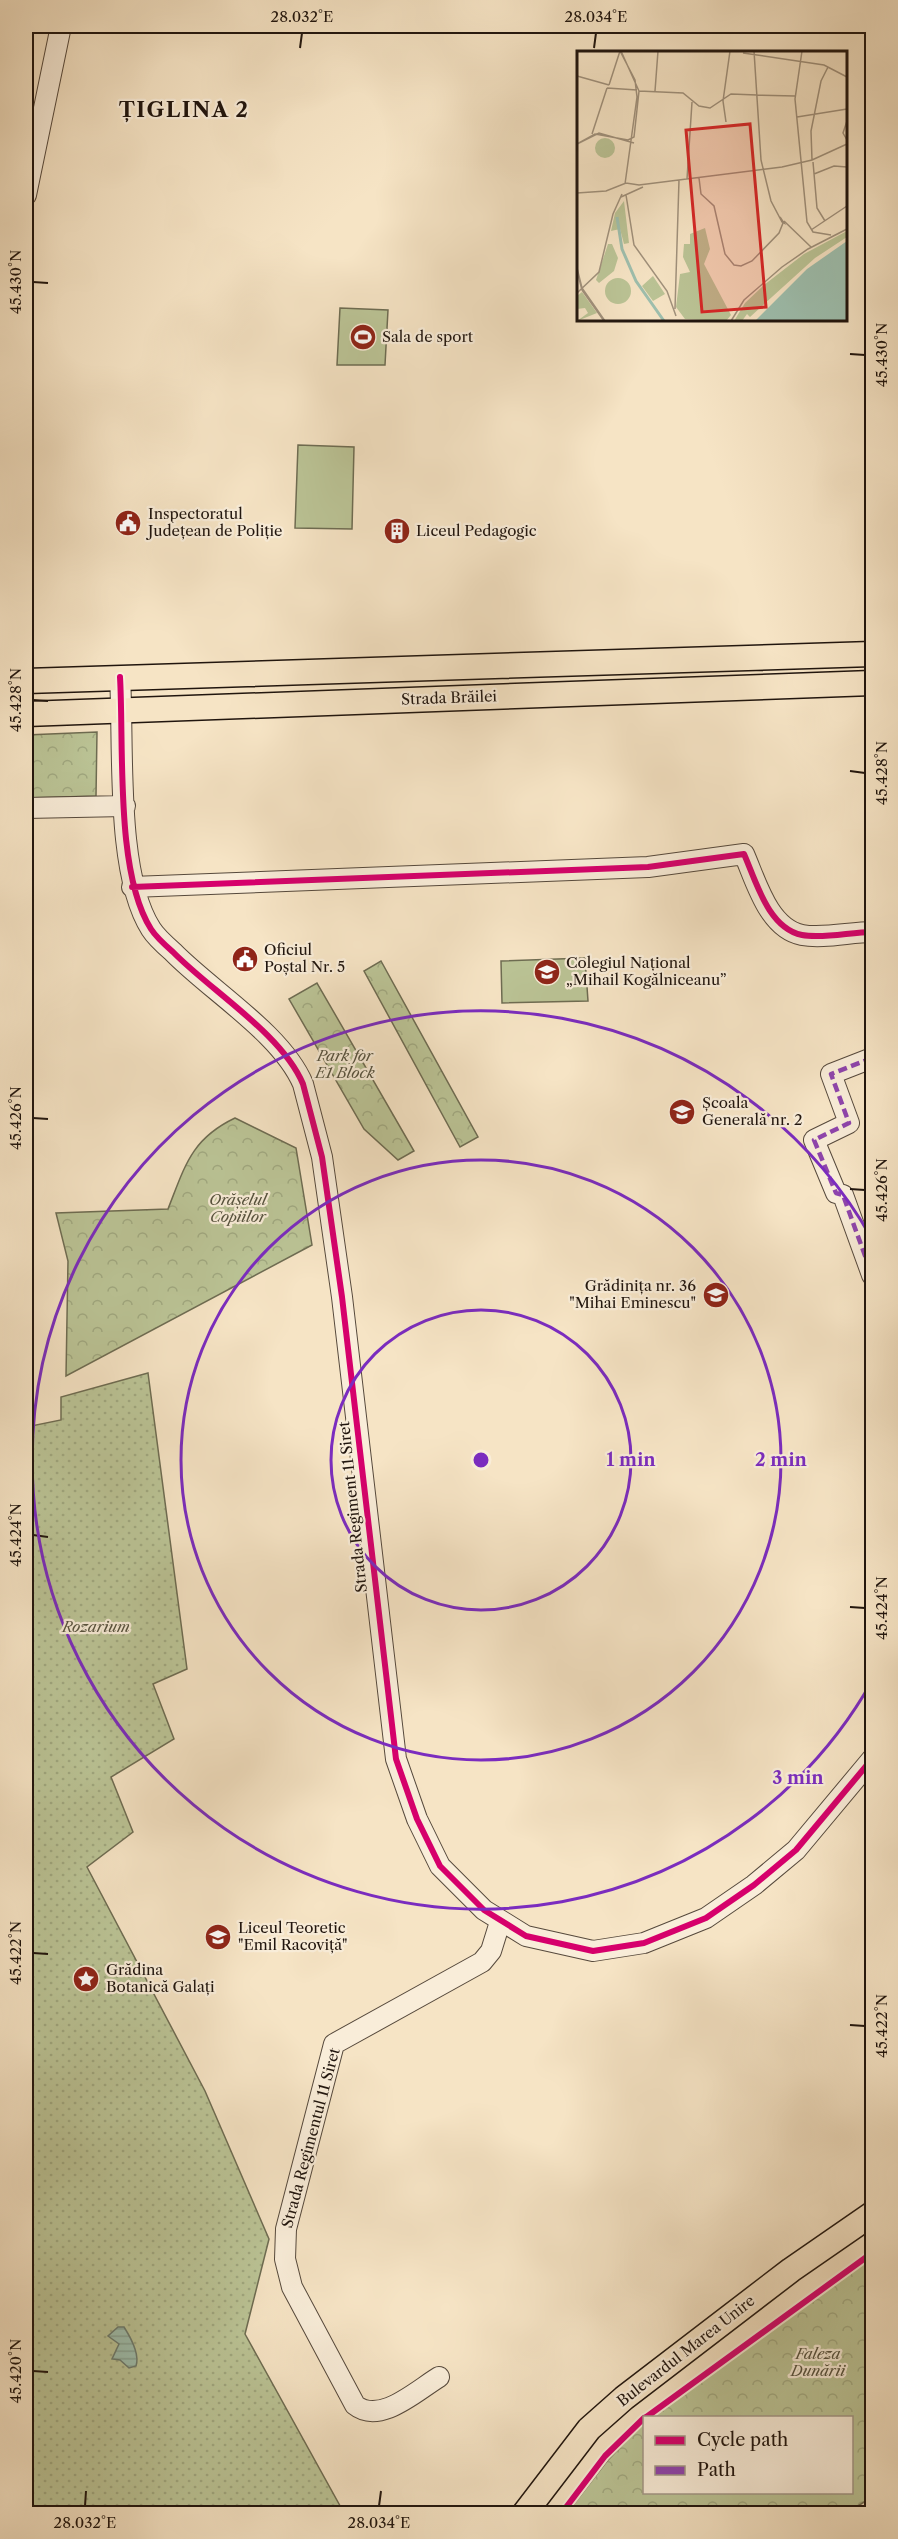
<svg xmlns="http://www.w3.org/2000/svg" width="898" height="2539" viewBox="0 0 898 2539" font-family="'Libre Caslon Text',serif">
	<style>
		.grass { fill: #bbc496; stroke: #6e6c52; stroke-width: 1.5 }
		.park { fill: url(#park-crowns); stroke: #6e6c52; stroke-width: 1.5 }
		.garden { fill: url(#garden-dots); stroke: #6e6c52; stroke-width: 1.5 }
		.water { fill: url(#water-rules); stroke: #6c7b6e; stroke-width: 1.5 }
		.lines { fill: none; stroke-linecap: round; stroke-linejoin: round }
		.minor-casing { stroke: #56493c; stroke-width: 22 }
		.major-casing { stroke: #20150e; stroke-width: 27 }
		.minor { stroke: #f9edd9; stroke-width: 20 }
		.major { stroke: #f6e4c5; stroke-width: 24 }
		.quiet { stroke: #8e44ad; stroke-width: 4.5; stroke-dasharray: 9 4.5; stroke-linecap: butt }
		.cycleway-casing { stroke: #f9edd9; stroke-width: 10 }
		.cycleway { stroke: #d6006c; stroke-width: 6 }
		.ticks { fill: none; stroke: #20150e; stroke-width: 2 }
		.ring { fill: none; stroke: #7b2cbf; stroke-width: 3 }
		.labels { text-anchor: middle; stroke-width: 4.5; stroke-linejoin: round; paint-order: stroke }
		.poi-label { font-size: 15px; fill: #20150e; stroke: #f9edd9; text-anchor: start }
		.street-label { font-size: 15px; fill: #20150e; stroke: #f9edd9 }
		.park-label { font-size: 15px; font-style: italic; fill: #56523e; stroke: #f9edd9 }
		.district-label { font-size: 21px; font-weight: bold; letter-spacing: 1.5px; fill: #20150e; stroke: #f9edd9 }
		.inset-river { fill: none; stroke: #9ebfae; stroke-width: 3 }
		.inset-road { fill: none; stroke: #a0917c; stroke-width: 1.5 }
		.view { fill: #d62828; fill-opacity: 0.15; stroke: #d62828; stroke-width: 3 }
		.inset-edge { fill: none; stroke: #20150e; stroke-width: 3 }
		.centre { fill: #7b2cbf; stroke: #f9edd9; stroke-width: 3 }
		.ring-label { font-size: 18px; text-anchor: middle; font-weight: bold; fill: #7b2cbf; stroke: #f9edd9; stroke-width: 4.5; stroke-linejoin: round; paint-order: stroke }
		.neatline { fill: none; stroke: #20150e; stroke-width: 2 }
		.ticks-label { font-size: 15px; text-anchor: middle; fill: #20150e }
	</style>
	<defs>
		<pattern id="park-crowns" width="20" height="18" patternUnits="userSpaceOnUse" patternTransform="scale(1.5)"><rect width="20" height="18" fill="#bbc496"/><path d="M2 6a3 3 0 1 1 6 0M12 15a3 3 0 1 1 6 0" fill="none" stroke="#a0a880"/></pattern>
		<pattern id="garden-dots" width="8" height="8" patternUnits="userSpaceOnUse" patternTransform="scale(1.5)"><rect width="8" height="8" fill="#bbc496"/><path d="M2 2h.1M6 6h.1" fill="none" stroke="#a0a880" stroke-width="1.8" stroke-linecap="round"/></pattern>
		<pattern id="water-rules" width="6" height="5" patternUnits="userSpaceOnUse" patternTransform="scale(1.5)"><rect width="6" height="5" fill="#9ebfae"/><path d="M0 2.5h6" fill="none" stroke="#88a394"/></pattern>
	</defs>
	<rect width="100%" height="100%" fill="#f6e4c5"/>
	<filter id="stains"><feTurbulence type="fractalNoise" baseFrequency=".00333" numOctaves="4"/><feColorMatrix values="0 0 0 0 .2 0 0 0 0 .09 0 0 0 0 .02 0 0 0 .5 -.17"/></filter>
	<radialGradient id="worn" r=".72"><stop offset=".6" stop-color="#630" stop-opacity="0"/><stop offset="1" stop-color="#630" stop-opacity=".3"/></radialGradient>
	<!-- grass -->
	<path class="grass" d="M340,308L388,310L385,365H337Z
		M298,445L354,447L352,529L295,528Z
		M585,958L588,1001L502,1003L501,961Z"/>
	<!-- park -->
	<path class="park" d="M97,732L96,796L26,798V735Z
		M381,961L478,1137L460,1147L364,971Z
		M317,983L414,1151L398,1160L364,1129L289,999Z
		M235,1118L296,1148L312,1245L66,1376L68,1261L56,1213L168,1209C185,1166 191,1139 235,1118Z
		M872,2257V2497L847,2513H567L607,2461L644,2422V2492H852V2418L651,2417Z"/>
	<!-- garden -->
	<path class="garden" d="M148,1373L187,1669L153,1684L174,1739L111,1777L133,1832L87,1867L205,2091L269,2239L245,2334L344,2513H26V1427L61,1420V1397Z"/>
	<!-- water -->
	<path class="water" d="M118,2327H124C131,2338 140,2354 136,2366L129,2368L120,2360L112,2359L119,2344L108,2336Z"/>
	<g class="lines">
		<defs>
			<path id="minor" d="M26,195L61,26
				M120,677C124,745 115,873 151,929C156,937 165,945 173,952C211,991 282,1034 303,1084L322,1157L342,1297L396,1759L417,1819L440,1866L484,1910L526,1936L593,1951L644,1943L706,1918L754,1885L796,1850L872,1759
				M26,808L125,806
				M132,887L648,867L744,854C756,881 768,928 802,935C823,939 851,932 872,932
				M872,1058L831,1074L849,1123L814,1140L836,1193L843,1195L872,1275
				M439,2377C416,2391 380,2425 355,2405L292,2287L285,2259L286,2229L334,2044L482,1962L491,1951L500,1922"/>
			<path id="major" d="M26,681L872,654
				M26,714L872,683
				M524,2514L589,2429L624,2398L791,2270L872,2214"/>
		</defs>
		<!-- minor casing -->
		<use href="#minor" class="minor-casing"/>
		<!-- major casing -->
		<use href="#major" class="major-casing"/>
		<!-- minor -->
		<use href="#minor" class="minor"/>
		<!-- major -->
		<use href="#major" class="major"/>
		<!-- quiet -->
		<path class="quiet" d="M872,1058L831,1074L849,1123L814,1140L836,1193L843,1195L872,1275
			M864,2514L872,2508"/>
		<defs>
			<path id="cycleway" d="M120,677C124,745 115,873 151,929C156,937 165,945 173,952C211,991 282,1034 303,1084L322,1157L342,1297L396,1759L417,1819L440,1866L484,1910L526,1936L593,1951L644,1943L706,1918L754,1885L796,1850L872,1759
				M132,887L648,867L744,854C756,881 768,928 802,935C823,939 851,932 872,932
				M645,2418L872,2253
				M561,2514L605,2456L644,2418"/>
		</defs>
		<!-- cycleway casing -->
		<use href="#cycleway" class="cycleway-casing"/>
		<!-- cycleway -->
		<use href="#cycleway" class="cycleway"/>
	</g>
	<!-- ticks -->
	<path class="ticks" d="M300,48L302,33M594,48L596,33M33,282L48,283M850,354L865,355M33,700L48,701M850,771L865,773M33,1118L48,1119M850,1189L865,1190M33,1535L48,1537M850,1607L865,1608M33,1953L48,1954M850,2025L865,2026M33,2371L48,2372M85,2506L86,2491M379,2506L381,2491"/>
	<!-- distance rings -->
	<g class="ring">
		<circle cx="481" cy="1460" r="150"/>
		<circle cx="481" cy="1460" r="300"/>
		<path d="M872 1681A449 449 0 1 1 872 1239"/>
	</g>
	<!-- icons -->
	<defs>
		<symbol id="stadium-disc" viewBox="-11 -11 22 22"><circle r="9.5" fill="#8f2418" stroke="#f9edd9"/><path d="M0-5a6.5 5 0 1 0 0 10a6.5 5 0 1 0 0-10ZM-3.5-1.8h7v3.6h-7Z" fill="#fff"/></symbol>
		<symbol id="civic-disc" viewBox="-11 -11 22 22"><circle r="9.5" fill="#8f2418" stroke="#f9edd9"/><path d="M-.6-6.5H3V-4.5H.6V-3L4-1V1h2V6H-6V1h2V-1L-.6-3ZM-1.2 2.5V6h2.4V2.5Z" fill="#fff"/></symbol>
		<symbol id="building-disc" viewBox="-11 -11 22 22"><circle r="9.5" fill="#8f2418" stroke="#f9edd9"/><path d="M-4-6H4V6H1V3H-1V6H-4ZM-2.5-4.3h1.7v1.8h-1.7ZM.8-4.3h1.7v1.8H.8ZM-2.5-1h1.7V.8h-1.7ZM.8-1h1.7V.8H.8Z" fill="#fff"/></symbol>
		<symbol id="university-disc" viewBox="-11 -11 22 22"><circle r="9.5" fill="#8f2418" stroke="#f9edd9"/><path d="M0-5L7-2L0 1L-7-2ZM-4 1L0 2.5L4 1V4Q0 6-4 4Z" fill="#fff"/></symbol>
		<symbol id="school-disc" viewBox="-11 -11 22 22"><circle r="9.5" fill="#8f2418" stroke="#f9edd9"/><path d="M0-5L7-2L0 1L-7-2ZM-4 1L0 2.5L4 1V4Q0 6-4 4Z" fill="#fff"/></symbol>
		<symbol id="sight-disc" viewBox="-11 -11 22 22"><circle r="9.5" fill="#8f2418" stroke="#f9edd9"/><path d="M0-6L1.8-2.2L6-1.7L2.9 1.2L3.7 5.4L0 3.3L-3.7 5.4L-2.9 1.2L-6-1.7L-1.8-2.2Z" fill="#fff"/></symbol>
	</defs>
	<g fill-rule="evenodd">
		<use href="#stadium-disc" x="348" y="322" width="30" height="30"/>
		<use href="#civic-disc" x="113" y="508" width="30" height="30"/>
		<use href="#building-disc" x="382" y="516" width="30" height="30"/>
		<use href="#civic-disc" x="230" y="944" width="30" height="30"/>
		<use href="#university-disc" x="532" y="957" width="30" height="30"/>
		<use href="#school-disc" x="667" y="1097" width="30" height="30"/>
		<use href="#school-disc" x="701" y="1280" width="30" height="30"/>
		<use href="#university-disc" x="203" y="1922" width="30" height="30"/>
		<use href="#sight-disc" x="71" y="1964" width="30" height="30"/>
	</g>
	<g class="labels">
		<!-- poi labels -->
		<g class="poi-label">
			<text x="382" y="342">Sala de sport</text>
			<text x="148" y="519">Inspectoratul<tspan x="148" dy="17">Județean de Poliție</tspan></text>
			<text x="416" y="536">Liceul Pedagogic</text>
			<text x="264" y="955">Oficiul<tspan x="264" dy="17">Poștal Nr. 5</tspan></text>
			<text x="566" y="968">Colegiul Național<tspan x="566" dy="17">„Mihail Kogălniceanu”</tspan></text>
			<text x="702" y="1108">Școala<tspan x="702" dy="17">Generală nr. 2</tspan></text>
			<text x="696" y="1291" text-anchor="end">Grădinița nr. 36<tspan x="696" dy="17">"Mihai Eminescu"</tspan></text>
			<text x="238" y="1933">Liceul Teoretic<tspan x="238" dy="17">"Emil Racoviță"</tspan></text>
			<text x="106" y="1975">Grădina<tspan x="106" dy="17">Botanică Galați</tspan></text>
		</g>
		<!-- street labels -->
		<g class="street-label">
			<text transform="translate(449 698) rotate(-2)" y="5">Strada Brăilei</text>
			<text transform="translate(353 1507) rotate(-96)" y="5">Strada Regiment 11 Siret</text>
			<text transform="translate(311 2138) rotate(-75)" y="5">Strada Regimentul 11 Siret</text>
			<text transform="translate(686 2351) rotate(-38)" y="5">Bulevardul Marea Unire</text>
		</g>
		<!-- park labels -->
		<g class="park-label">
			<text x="345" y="1061">Park for<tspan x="345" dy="17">E1 Block</tspan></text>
			<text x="238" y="1205">Orășelul<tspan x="238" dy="17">Copiilor</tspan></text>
			<text x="96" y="1632">Rozarium</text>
			<text x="818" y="2359">Faleza<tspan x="818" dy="17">Dunării</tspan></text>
		</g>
		<!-- district labels -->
		<g class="district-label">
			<text x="184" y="117">ȚIGLINA 2</text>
		</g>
	</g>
	<!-- overview -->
	<g transform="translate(577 51)">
		<rect width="270" height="270" fill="#f6e4c5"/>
		<path d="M18 97a10 10 0 1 1 20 0a10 10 0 1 1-20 0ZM76,225L88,243L76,250L65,235ZM28 240a13 13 0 1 1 26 0a13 13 0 1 1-26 0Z" fill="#bbc496"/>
		<path d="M47,150L52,192L47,193L43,178L34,180L38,162ZM270,180V186L238,207L173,266L170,263L165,270H157L168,252L187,234L227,203ZM31,193H35L41,207L37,220L22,232L19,229ZM5,241L20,262L0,270L11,262L8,257L0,258V245Z" fill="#bbc496"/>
		<path d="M128,177L133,198L127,213L154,264L149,270L108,268L99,256L103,223L113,221L106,206L107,193H113V183Z" fill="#bbc496"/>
		<path d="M270,190V270H178L230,218Z" fill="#9ebfae"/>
		<path class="inset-river" d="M40,166L45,198L59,230L87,270"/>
		<path class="inset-road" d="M43,0L58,29L60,46L48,133M177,0L184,109L194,150L205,171L207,172L203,166M225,0L218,48L230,171L236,181L254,184M166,2L247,14L270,26M0,25L32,34M32,34L43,0M30,37L60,39M62,40L106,42L122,55L133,57L154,43L180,44M78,40L81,0M180,44L218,45M220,66L270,58M270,70L266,82L270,89M149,71L146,50L153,0M15,83L30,37M0,93L22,82L57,92M0,93L18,83L51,89L57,86L62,40L44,0M235,109L234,80L244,30L251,16M236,111L240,157L248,170M237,123L257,115L270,116M122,127L124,143L137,155L148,203L157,214L164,215L175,210L202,182L206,172M110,128L115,51M0,142L29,140L49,132L62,134L205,116L235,109L270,93M49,144L57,194L90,240L99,265M44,146L66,136M207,170L234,196M234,179L270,155M0,217L5,237L28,270M0,220L5,239M5,239L27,270M0,242L22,221L36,163L45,143M98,258L102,129M154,270L167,249L205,216L231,198L270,178"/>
		<path class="view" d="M173,73L189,256L125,261L109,79Z"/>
		<rect width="270" height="270" class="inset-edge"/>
	</g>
	<circle cx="481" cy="1460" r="9" class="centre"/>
	<g class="ring-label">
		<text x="631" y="1466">1 min</text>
		<text x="781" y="1466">2 min</text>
		<text x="798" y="1784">3 min</text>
	</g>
	<!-- margin -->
	<rect width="898" height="2539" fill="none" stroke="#f6e4c5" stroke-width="66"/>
	<!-- legend -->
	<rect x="643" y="2416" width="210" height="78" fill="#f9edd9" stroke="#a29788" stroke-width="1.5"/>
	<rect x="655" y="2436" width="30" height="9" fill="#d6006c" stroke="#a29788" stroke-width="1.5"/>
	<text x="697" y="2446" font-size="18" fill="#20150e">Cycle path</text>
	<rect x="655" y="2466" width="30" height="9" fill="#8e44ad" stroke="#a29788" stroke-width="1.5"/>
	<text x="697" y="2476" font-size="18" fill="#20150e">Path</text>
	<rect x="33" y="33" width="832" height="2473" class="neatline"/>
	<g class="ticks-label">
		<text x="302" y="22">28.032°E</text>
		<text x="596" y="22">28.034°E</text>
		<text transform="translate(16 282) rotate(-90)" y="5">45.430°N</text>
		<text transform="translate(882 355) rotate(-90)" y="5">45.430°N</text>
		<text transform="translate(16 700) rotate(-90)" y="5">45.428°N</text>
		<text transform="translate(882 773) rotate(-90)" y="5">45.428°N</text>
		<text transform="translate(16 1118) rotate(-90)" y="5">45.426°N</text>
		<text transform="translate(882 1190) rotate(-90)" y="5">45.426°N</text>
		<text transform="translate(16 1535) rotate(-90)" y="5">45.424°N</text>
		<text transform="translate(882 1608) rotate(-90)" y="5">45.424°N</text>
		<text transform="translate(16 1953) rotate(-90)" y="5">45.422°N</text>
		<text transform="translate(882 2026) rotate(-90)" y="5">45.422°N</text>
		<text transform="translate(16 2371) rotate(-90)" y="5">45.420°N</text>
		<text x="85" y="2528">28.032°E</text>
		<text x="379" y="2528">28.034°E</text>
	</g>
	<rect width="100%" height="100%" filter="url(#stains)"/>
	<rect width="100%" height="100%" fill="url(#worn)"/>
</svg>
